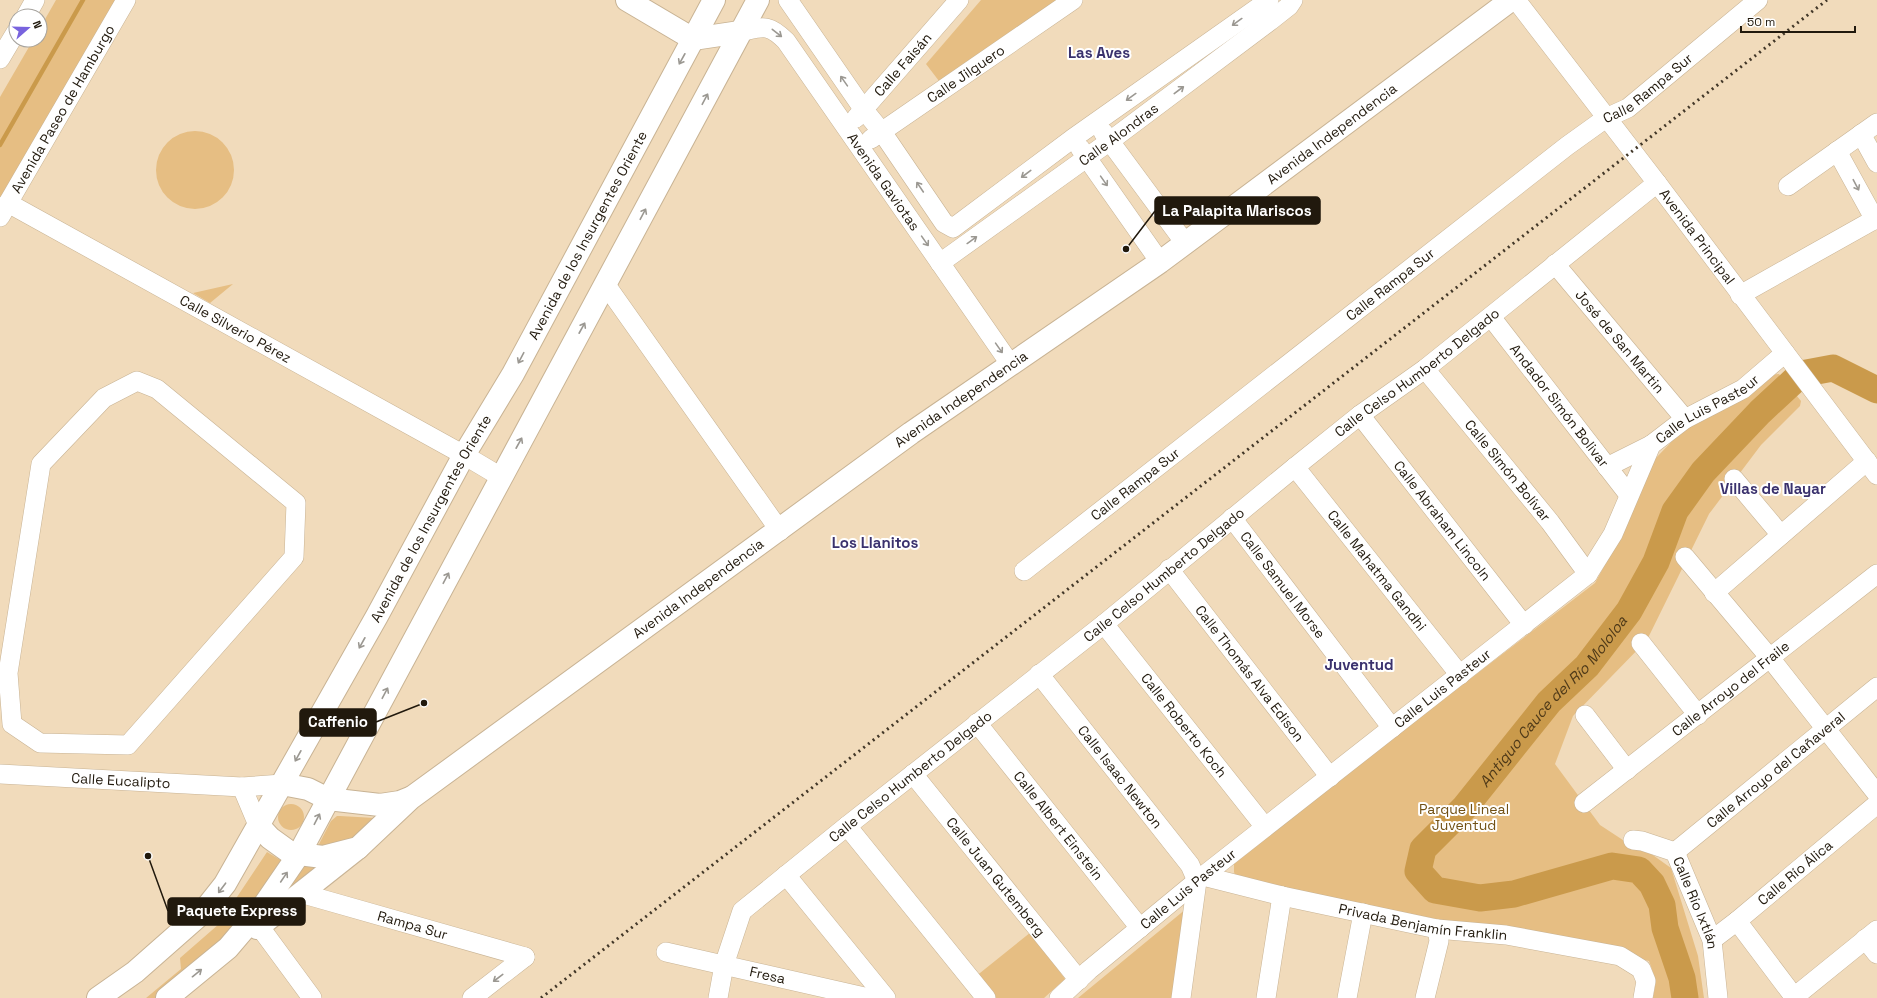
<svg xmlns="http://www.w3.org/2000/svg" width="1877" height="998" viewBox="0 0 1877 998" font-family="'Space Grotesk',sans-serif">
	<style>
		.green { fill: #e6be83 }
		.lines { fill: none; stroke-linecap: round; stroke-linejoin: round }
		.stream { stroke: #ca9a4b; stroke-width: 4.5 }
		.river { stroke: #ca9a4b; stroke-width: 27 }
		.minor-casing { stroke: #c8b394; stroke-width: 20 }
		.major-casing { stroke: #c8b394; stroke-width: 24 }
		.highway-casing { stroke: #c8b394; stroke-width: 24 }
		.minor { stroke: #fff; stroke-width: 19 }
		.major { stroke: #fff; stroke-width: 22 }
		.highway { stroke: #fff; stroke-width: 22 }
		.rail { stroke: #423728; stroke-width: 3; stroke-dasharray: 2 4; stroke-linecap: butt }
		.oneway { stroke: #9b9892 }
		.labels { text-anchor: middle; stroke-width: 4; stroke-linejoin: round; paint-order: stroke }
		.street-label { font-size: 14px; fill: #21190d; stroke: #fff }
		.park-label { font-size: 14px; fill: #715014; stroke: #fff }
		.neighbourhood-label { font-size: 15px; font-weight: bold; fill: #3a316d; stroke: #fff }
		.water-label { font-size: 15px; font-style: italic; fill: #4e3918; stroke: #fff }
		.leader { fill: none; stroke: #21190d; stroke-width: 1.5 }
		.callout-dot { fill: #21190d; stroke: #fff; stroke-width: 1.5 }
		.callout { fill: #21190d; stroke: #21190d; stroke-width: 1.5 }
		.callout-label { font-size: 15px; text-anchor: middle; font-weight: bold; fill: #fff }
	</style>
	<rect width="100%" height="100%" fill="#f1dbbb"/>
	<!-- green -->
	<path class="green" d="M56,0H116L0,201V97L33,40H40V28Z
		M981,0H1057L939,81L926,64Z
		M156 170a39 39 0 1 1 78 0a39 39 0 1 1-78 0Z
		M233,284L210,303L193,293Z
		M1779,374L1801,401L1800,406L1761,445L1709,514L1647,640L1573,716L1555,764L1600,825L1632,846L1643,848L1671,868L1698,956L1704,998H1653L1656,981L1649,961L1582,945L1451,922L1236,878L1234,872V864L1358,765L1595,583L1618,541L1654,460L1680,433L1769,375Z
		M278 817a13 13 0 1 1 26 0a13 13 0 1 1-26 0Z
		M337,816H340L375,818L349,846H318L331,821Z
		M267,852L282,861L267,886L222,943L156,998H146L181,969L180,958L219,924Z
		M308,860L319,865L289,889Z
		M1192,904L1176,998H1078Z
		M1031,932L1065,979L1044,998H992L975,977Z"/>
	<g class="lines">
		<!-- stream -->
		<path class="stream" d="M0,145L83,0"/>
		<!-- river -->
		<path class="river" id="s1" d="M1685,998L1682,978L1665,928L1662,905L1652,884L1639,870L1612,866L1514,894L1480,898L1435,890L1418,871L1423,849L1465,807L1549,702L1587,666L1629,611L1656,562L1675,511L1703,472L1760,412L1801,374L1833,368L1877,390"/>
		<defs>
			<g id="minor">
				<path d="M788,0L864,110L882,132L944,223L953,228L1072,139L1269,0"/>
				<path id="s2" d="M1516,0L1657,183L1877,475"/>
				<path d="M26,16L35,0"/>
				<path id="s3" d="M740,32C763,27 768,23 786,41L1011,365"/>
				<path d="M0,59L16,32"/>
				<path id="s4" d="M856,118L959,0"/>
				<path d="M1103,132L1185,243"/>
				<path d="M1861,134L1877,163"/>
				<path id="s5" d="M871,139L1073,0"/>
				<path d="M1080,148L1160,262"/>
				<path d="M1837,151L1875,220"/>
				<path d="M1788,186L1877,123"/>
				<path id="s6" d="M8,203L464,455L501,477"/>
				<path id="s7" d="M0,217L126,0"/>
				<path id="s8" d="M940,263L1110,141L1270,21L1289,6L1293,0"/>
				<path id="s9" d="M1555,264L1685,419"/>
				<path d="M606,285L780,531"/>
				<path d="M1740,295L1877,218"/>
				<path id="s10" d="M1491,317L1629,495"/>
				<path id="s11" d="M1425,369L1550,522L1588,574"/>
				<path d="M137,381L157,389L296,503L294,557L128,745L40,743L12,724L8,673L41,464L104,398Z"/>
				<path id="s12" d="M1360,415L1524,625"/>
				<path id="s13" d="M1295,467L1460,675"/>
				<path d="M1607,467L1651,445"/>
				<path d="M1734,479L1781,535"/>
				<path id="s14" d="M1232,518L1392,728"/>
				<path d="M1685,557L1770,658L1877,794"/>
				<path id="s15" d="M1169,569L1330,777"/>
				<path id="s16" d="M1024,571L1567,146L1606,118L1628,108L1758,0"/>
				<path d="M1714,593L1867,461"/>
				<path id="s17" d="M1104,624L1265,827"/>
				<path d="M1641,643L1698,715"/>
				<path id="s18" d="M1039,674L1190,865L1197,881L1181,998"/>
				<path d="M1585,715L1627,770"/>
				<path id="s19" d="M977,723L1140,928"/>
				<path id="s20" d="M0,774L242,787L282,784"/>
				<path id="s21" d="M913,774L1079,980"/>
				<path d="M242,787L258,825"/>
				<path id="s22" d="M1584,803L1877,574"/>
				<path d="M847,826L986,998"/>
				<path id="s23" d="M1633,840L1642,841L1675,852L1712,940L1718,998"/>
				<path id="s24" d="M1675,852L1877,687"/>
				<path d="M786,875L886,998"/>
				<path id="s25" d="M1203,876L1282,896L1437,929L1506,935L1620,956L1641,969L1646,981L1643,998"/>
				<path id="s26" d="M300,893L525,957"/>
				<path d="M1737,921L1795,998"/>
				<path d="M259,926L312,998"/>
				<path d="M1865,939L1877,954"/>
				<path id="s27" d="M1712,940L1737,921L1877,804"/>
				<path id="s28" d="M666,952L869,998"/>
				<path d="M472,998L525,957"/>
				<path id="s29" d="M718,998L724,965L742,911L847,826L1104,624L1295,467L1360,415L1425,369L1657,183"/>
				<path id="s30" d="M1059,998L1089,970L1203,876L1588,574L1613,534L1651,445L1685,419L1743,389L1785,353"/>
				<path d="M1266,998L1282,896"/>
				<path d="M1347,998L1363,913"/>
				<path d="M1425,998L1439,941L1437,929"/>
				<path d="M1793,998L1877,930"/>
			</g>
			<g id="major">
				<path d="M627,0L693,39L740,32"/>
				<path d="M282,784L308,789L328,799L380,805L400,802L410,798"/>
				<path id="s31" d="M258,825L270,838L288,851L299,854L323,857L358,848L411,798L911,433L1160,262L1511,0"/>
			</g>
			<g id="highway">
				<path d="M257,928L358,848"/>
				<path id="s32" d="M98,998L135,972L202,913L225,884L377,616L464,455L513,374L714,0"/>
				<path d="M167,998L228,948L262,908L299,854L758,0"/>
			</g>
		</defs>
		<!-- minor casing -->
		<use href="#minor" class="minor-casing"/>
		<!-- major casing -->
		<use href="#major" class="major-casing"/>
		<!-- highway casing -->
		<use href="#highway" class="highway-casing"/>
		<!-- minor -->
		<use href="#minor" class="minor"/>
		<!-- major -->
		<use href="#major" class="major"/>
		<!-- highway -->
		<use href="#highway" class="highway"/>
		<!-- rail -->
		<path class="rail" d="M541,998L1827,0"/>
	</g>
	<!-- one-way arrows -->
	<defs><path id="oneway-shaft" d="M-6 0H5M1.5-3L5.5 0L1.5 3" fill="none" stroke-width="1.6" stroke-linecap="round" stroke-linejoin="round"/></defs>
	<g class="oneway">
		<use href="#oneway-shaft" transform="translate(1237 22) rotate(144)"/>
		<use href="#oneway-shaft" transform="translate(777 33) rotate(38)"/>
		<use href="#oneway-shaft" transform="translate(682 59) rotate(119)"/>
		<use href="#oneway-shaft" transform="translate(844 81) rotate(-125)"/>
		<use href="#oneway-shaft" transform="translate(1179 90) rotate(-37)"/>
		<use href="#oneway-shaft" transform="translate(1131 97) rotate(144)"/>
		<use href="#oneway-shaft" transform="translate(705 99) rotate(-62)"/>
		<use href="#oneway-shaft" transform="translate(1026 174) rotate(143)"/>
		<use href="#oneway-shaft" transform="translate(1104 181) rotate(55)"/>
		<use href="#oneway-shaft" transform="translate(1856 185) rotate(62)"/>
		<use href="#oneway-shaft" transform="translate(920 187) rotate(-124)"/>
		<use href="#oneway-shaft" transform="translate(643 214) rotate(-62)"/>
		<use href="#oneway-shaft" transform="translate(972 240) rotate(-36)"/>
		<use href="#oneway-shaft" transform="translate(925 241) rotate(55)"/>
		<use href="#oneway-shaft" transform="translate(582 328) rotate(-61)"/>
		<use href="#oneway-shaft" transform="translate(999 348) rotate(55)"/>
		<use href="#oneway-shaft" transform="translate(521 358) rotate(118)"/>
		<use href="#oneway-shaft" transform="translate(519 443) rotate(-61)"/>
		<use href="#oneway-shaft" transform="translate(446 578) rotate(-62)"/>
		<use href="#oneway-shaft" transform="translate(362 643) rotate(119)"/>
		<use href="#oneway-shaft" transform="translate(385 693) rotate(-62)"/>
		<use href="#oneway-shaft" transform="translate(298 756) rotate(119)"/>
		<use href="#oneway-shaft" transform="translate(317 819) rotate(-63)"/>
		<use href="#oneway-shaft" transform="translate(284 877) rotate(-56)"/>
		<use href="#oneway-shaft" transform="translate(222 888) rotate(127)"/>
		<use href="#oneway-shaft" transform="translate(197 973) rotate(-39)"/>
		<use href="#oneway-shaft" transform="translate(498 978) rotate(143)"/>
	</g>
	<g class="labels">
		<!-- street labels -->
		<g class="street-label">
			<text dy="5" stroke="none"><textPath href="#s4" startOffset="71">Calle Faisán</textPath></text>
			<text dy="5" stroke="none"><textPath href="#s5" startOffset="115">Calle Jilguero</textPath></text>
			<text dy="5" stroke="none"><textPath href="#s16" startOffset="789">Calle Rampa Sur</textPath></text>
			<text dy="5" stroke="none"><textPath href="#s7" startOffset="125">Avenida Paseo de Hamburgo</textPath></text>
			<text dy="5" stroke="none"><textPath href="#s8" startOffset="220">Calle Alondras</textPath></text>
			<text dy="5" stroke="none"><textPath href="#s31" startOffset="1320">Avenida Independencia</textPath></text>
			<text dy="5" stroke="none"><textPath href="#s3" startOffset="222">Avenida Gaviotas</textPath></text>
			<text dy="5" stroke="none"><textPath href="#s32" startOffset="915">Avenida de los Insurgentes Oriente</textPath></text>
			<text dy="5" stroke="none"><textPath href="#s2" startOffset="298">Avenida Principal</textPath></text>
			<text dy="5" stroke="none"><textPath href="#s16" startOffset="465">Calle Rampa Sur</textPath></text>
			<text dy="5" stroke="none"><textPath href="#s6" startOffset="260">Calle Silverio Pérez</textPath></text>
			<text dy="5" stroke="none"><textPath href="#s9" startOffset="101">José de San Martin</textPath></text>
			<text dy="5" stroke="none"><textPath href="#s29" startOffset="954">Calle Celso Humberto Delgado</textPath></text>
			<text dy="5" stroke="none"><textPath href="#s31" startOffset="864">Avenida Independencia</textPath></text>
			<text dy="5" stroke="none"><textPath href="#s10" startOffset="112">Andador Simón Bolivar</textPath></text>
			<text dy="5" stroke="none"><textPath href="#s30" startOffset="889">Calle Luis Pasteur</textPath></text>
			<text dy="5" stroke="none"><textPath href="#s11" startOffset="131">Calle Simón Bolívar</textPath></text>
			<text dy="5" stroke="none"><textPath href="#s16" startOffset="141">Calle Rampa Sur</textPath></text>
			<text dy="5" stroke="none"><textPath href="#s32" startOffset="591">Avenida de los Insurgentes Oriente</textPath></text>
			<text dy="5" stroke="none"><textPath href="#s12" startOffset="134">Calle Abraham Lincoln</textPath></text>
			<text dy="5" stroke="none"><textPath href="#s13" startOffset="132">Calle Mahatma Gandhi</textPath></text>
			<text dy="5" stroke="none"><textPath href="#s29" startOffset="630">Calle Celso Humberto Delgado</textPath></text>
			<text dy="5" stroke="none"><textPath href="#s14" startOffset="84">Calle Samuel Morse</textPath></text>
			<text dy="5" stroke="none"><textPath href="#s31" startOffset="540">Avenida Independencia</textPath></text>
			<text dy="5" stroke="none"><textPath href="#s15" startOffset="132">Calle Thomás Alva Edison</textPath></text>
			<text dy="5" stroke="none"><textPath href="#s30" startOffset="493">Calle Luis Pasteur</textPath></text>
			<text dy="5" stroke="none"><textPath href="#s22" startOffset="186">Calle Arroyo del Fraile</textPath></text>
			<text dy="5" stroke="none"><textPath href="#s17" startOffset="129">Calle Roberto Koch</textPath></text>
			<text dy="5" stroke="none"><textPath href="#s24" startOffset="130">Calle Arroyo del Cañaveral</textPath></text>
			<text dy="5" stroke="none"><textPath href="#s29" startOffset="306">Calle Celso Humberto Delgado</textPath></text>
			<text dy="5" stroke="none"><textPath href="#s18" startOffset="131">Calle Isaac Newton</textPath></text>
			<text dy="5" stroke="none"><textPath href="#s20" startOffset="121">Calle Eucalipto</textPath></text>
			<text dy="5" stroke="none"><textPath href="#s19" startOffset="131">Calle Albert Einstein</textPath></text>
			<text dy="5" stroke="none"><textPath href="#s27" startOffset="107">Calle Río Álica</textPath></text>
			<text dy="5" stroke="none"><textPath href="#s21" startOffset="132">Calle Juan Gutemberg</textPath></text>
			<text dy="5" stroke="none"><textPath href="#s30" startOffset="169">Calle Luis Pasteur</textPath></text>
			<text dy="5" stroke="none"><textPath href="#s23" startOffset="99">Calle Río Ixtlán</textPath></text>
			<text dy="5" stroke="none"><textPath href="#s25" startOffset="225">Privada Benjamín Franklin</textPath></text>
			<text dy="5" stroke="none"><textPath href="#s26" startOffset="117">Rampa Sur</textPath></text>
			<text dy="5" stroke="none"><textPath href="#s28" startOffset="104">Fresa</textPath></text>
		</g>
		<!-- park labels -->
		<g class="park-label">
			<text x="1464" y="814">Parque Lineal<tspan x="1464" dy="16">Juventud</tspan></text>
		</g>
		<!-- neighbourhood labels -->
		<g class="neighbourhood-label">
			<text x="1099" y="58">Las Aves</text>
			<text x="1773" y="494">Villas de Nayar</text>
			<text x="875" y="548">Los Llanitos</text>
			<text x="1359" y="670">Juventud</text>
		</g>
		<!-- water labels -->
		<g class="water-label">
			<text dy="5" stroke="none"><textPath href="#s1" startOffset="593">Antiguo Cauce del Río Mololoa</textPath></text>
		</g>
	</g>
	<!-- callouts -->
	<path class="leader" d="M1126 249L1155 211M424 703L376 722M148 856L168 911"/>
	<g class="callout-dot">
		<circle cx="1126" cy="249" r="4"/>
		<circle cx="424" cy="703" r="4"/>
		<circle cx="148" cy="856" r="4"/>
	</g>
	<g class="callout">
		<rect x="1155" y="197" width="165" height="27" rx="4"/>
		<rect x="300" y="709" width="76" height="27" rx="4"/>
		<rect x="168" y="898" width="137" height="27" rx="4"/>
	</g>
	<g class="callout-label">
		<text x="1237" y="216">La Palapita Mariscos</text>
		<text x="338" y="727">Caffenio</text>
		<text x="237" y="916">Paquete Express</text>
	</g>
	<!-- north arrow -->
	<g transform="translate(28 28) rotate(70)"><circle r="19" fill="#ffffff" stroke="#a6a39e"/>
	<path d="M0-3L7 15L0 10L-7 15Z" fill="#7863de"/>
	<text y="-6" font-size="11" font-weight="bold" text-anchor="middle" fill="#21190d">N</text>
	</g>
	<!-- scale -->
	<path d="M1741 26v6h114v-6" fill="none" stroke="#21190d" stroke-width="2"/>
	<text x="1747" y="26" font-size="12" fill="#21190d" stroke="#ffffff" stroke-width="3" paint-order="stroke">50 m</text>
</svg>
